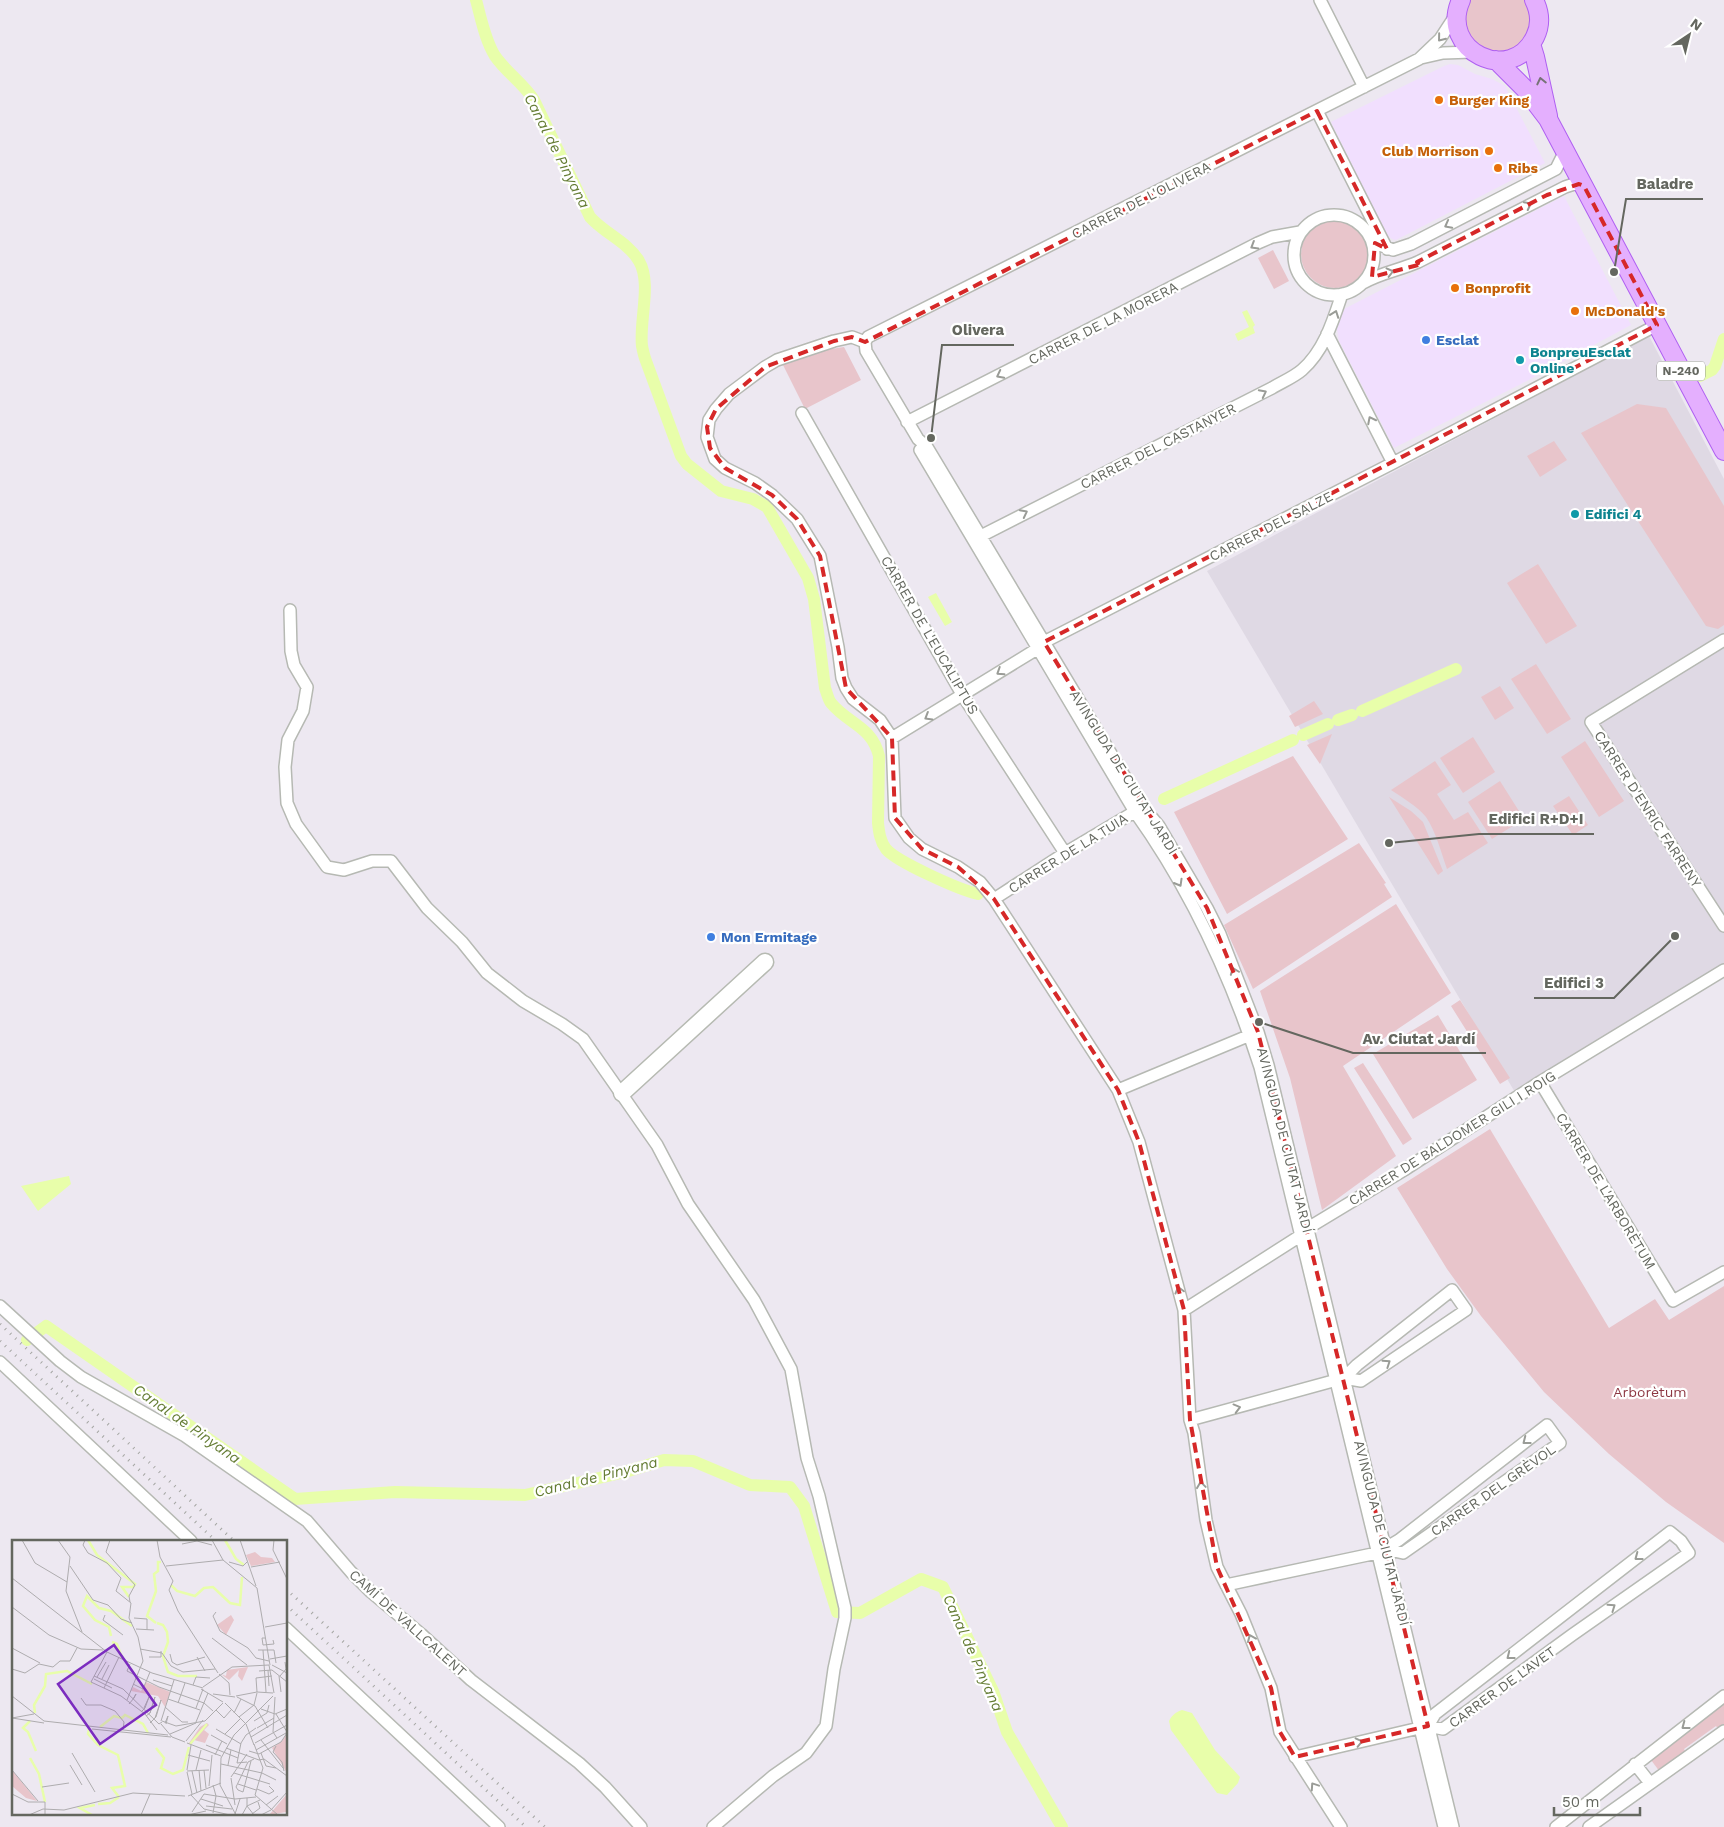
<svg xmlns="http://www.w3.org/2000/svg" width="1724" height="1827" viewBox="0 0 1724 1827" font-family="'Work Sans',sans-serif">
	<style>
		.commercial { fill: #f1dffe }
		.education { fill: #dfd9e4 }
		.green { fill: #e8c5cb }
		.water { fill: #e8feaa }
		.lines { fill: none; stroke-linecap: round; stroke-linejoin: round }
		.canal { stroke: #e8feaa; stroke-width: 12 }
		.street-casing { stroke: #b6b9b3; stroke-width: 14 }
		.secondary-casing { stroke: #b6bab2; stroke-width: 19 }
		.primary-casing { stroke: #af60f1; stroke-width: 20 }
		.street { stroke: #fff; stroke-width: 11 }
		.secondary { stroke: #fff; stroke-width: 16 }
		.primary { stroke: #e4affe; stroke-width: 18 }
		.rail { stroke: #a5a6a3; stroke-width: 3; stroke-dasharray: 1 6; stroke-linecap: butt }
		.oneway { stroke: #9a9c97 }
		.oneway2 { stroke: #777277 }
		.marked { fill: none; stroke: #d62828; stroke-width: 4; stroke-dasharray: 10 6; stroke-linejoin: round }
		.food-dot { fill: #e8710a; stroke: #fff; stroke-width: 2 }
		.shop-dot { fill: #3f7fe0; stroke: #fff; stroke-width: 2 }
		.culture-dot { fill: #0f9aa8; stroke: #fff; stroke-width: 2 }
		.labels { text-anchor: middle; stroke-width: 4.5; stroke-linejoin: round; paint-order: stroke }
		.shield { fill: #fff; stroke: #92958f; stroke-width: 1 }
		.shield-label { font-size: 12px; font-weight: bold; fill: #64675f }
		.food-label { font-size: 14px; font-weight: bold; fill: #c56008; stroke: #fff; text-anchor: start }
		.street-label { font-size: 14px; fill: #64675f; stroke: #fff }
		.shop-label { font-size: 14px; font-weight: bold; fill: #366cbe; stroke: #fff; text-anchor: start }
		.culture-label { font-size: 14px; font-weight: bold; fill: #0d838f; stroke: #fff; text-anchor: start }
		.park-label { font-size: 14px; fill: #8d3843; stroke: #fff }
		.water-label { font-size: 15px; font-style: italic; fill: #647c33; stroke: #fff }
		.inset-river { fill: none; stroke: #e8feaa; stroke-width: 2.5 }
		.inset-road { fill: none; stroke: #aeacae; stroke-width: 1 }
		.view { fill: #7b2cbf; fill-opacity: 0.15; stroke: #7b2cbf; stroke-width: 2.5 }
		.inset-edge { fill: none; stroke: #64675f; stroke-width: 2.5 }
		.leader { fill: none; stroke: #64675f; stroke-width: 2 }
		.callout-dot { fill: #64675f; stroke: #fff; stroke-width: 2 }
		.callout-label { font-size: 15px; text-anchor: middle; font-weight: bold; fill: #64675f; stroke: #fff; stroke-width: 4.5; stroke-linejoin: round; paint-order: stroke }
	</style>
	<rect width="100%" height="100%" fill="#ede8f1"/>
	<!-- commercial -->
	<path class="commercial" d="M1450,64L1458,65L1475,74L1492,79L1505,86L1545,163L1396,240L1392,239L1387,235L1331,122L1444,66Z
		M1564,196L1631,325L1521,384L1394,448L1339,341L1336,324L1341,312L1346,308Z"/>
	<!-- education -->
	<path class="education" d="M1649,336L1724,479V966L1516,1094L1207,571Z"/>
	<!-- green -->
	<path class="green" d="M1469,0H1526L1531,12V30L1522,44L1506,53L1481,50L1464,30L1466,5Z
		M1301 254a34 34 0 1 1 68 0a34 34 0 1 1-68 0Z
		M1273,250L1289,281L1274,289L1258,258Z
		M844,347L861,380L805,409L782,363L805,353Z
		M1637,404L1666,408L1724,506V625L1718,629L1706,626L1581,433Z
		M1554,441L1567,460L1540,477L1527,456Z
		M1538,564L1577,626L1546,644L1507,583Z
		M1536,664L1571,719L1547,734L1511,679Z
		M1500,686L1514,708L1495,720L1481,697Z
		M1314,701L1323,714L1295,727L1289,716Z
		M1332,734L1320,764L1307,745Z
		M1473,737L1495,772L1463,793L1440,758Z
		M1585,741L1624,801L1599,817L1561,757Z
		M1293,756L1348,839L1227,914L1174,812Z
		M1435,761L1451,785L1437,794L1454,820L1468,812L1488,843L1447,869C1441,852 1436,832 1426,817C1417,806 1403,798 1391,790Z
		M1500,781L1524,819L1492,839L1468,802Z
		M1569,796L1588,825L1573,835L1553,806Z
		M1389,797L1411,811L1423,822L1443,871L1438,875Z
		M1359,843L1386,883L1384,884L1392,897L1253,989L1224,925Z
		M1396,904L1451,993L1343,1066L1396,1156L1322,1210L1290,1078L1260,991Z
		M1460,1000L1510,1078L1500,1084L1451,1006Z
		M1438,1015L1477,1080L1413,1119L1373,1054Z
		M1363,1063L1412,1139L1403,1145L1354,1068Z
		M1490,1129L1609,1328L1655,1299L1669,1320L1724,1286V1543L1666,1502L1609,1454L1544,1392L1481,1316L1447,1269L1397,1188Z
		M1724,1703V1726L1719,1730L1716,1726L1684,1749L1686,1753L1660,1772L1651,1760Z"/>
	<!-- water -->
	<path class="water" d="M1247,310L1255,325L1253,327L1255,333L1238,341L1235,334L1249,327L1242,312Z
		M936,593L952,622L945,626L928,597Z
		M69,1176L71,1184L38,1211L21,1186Z
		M1182,1710L1192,1713L1215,1750L1240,1777L1238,1783L1227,1795L1217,1793L1171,1730L1169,1721C1172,1715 1176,1712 1182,1710Z"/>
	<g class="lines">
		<!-- canal -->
		<path class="canal" d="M476,0C481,18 485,40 495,56C506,72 523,83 534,100L590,217C604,233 629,243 639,261C652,283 639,321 642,346C643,351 644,356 646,361L681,456L687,464L721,491L753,499L767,507L808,578L814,599L825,688C827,693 828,699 831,703C848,724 872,726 879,756L878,823C879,832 880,841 886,849C897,862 960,890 978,894
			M1700,376L1712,370L1715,366L1724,339
			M1362,711L1456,669
			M1338,720L1352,715
			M1303,735L1328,724
			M1164,799L1293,740
			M27,1340L46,1326L295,1499L395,1492L525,1495L625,1472L664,1460L693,1461L750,1485L790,1487L804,1506L837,1612L860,1613L921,1579L943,1587L993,1691L1007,1732L1062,1827"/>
		<defs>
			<path id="street" d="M1320,0L1364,87
				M1421,58L1443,53L1472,52
				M1317,111L1387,249
				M1294 255a40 40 0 1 1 80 0a40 40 0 1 1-80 0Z
				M1372,242L1393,250L1411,244L1556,169L1565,151
				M1363,283C1380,273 1400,270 1418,262L1565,187L1574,184L1584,186
				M1327,334L1393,463
				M865,342L852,337L834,341L777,360L765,367L729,394L716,409L709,420L707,437L715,459L725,468L755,483L772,495L797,519L820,556L838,647L842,678L846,688L853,699L880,720L892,738L895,818L909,838L922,849L958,867L980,882L994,899L1118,1090L1139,1142L1184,1310L1190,1420L1194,1433L1206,1520L1217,1567L1241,1614L1271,1688L1280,1732L1341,1827
				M865,342L866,351L918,439L927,447L1143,807L1159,826L1207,908L1220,934L1258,1032L1268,1065L1453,1827
				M865,342L868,337L1419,59L1440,39L1457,13
				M802,413L963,696L1065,853
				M907,422L1258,243L1272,237L1300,232
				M920,450L1135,812C1190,889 1231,977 1260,1067L1444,1827
				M975,539L1272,388C1282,382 1294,377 1302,370C1324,351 1333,321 1342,294
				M290,610L291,651L294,665L307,687L303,711L288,740L285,767L287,803L296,824L327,867L344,870L372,861H391L427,908L462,942L487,973L523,1001L562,1024L583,1039L657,1145L688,1204L754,1300L791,1369L807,1458L819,1496L845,1608V1618L834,1669L826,1726L806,1753L773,1776L713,1827
				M1724,640L1591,722L1724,926
				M892,738L1037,649L1044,642L1393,463L1657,325
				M994,899L1065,853L1141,808
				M1540,1082L1673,1301L1724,1272
				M1118,1090L1255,1033
				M0,1306L60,1361L81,1377L185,1436L307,1521L351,1572L371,1592L421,1634L471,1680L579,1763L605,1787L641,1827
				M1184,1310L1300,1236L1308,1228L1404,1170L1540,1082L1724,970
				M0,1362L191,1541
				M1190,1420L1344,1378L1357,1365L1452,1290L1466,1310L1361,1381L1344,1378
				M1226,1585L1377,1553L1399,1540L1547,1425L1560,1443L1403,1553L1385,1549
				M286,1628L499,1827
				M1295,1757L1428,1726L1443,1729L1572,1635L1689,1553L1681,1541L1670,1532L1435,1714L1428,1726
				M1635,1764L1650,1783
				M1556,1827L1724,1696
				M1589,1827L1724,1731"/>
			<path id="secondary" d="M622,1093L765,962"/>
			<path id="primary" d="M1461,0C1438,51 1511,86 1535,37C1541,25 1540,12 1534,0
				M1531,44L1535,57L1548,116
				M1496,60L1526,90L1548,119L1724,451"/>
		</defs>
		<!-- street casing -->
		<use href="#street" class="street-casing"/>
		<!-- secondary casing -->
		<use href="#secondary" class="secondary-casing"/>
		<!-- primary casing -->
		<use href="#primary" class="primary-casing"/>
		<!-- street -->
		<use href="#street" class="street"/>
		<!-- secondary -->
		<use href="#secondary" class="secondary"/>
		<!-- primary -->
		<use href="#primary" class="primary"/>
		<!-- rail -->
		<path class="rail" d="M0,1324L234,1541
			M0,1341L216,1541
			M286,1589L545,1827
			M286,1605L526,1827"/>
	</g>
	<!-- one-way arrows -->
	<defs><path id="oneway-chevron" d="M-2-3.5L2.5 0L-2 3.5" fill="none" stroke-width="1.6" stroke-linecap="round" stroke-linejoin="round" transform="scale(1.25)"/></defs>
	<g class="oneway">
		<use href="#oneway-chevron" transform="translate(1441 38) rotate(129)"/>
		<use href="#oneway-chevron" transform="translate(1528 205) rotate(-27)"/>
		<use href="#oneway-chevron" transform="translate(1448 225) rotate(152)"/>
		<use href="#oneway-chevron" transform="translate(1254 246) rotate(149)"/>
		<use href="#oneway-chevron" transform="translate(1390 272) rotate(-14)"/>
		<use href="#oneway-chevron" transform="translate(1335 314) rotate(-70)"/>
		<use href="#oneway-chevron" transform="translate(1000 375) rotate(153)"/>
		<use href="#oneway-chevron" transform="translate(1263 393) rotate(-27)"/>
		<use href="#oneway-chevron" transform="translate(1371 420) rotate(-117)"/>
		<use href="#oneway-chevron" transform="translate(1024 513) rotate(-27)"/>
		<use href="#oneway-chevron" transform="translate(1000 672) rotate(147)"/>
		<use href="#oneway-chevron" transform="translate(928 717) rotate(149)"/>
		<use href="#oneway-chevron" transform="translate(1179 883) rotate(60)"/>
		<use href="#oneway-chevron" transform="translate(1234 971) rotate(-111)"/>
		<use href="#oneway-chevron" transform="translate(1179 1290) rotate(-105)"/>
		<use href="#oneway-chevron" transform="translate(1387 1363) rotate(-34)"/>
		<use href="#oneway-chevron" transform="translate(1237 1408) rotate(-15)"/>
		<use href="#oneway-chevron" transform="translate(1526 1441) rotate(142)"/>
		<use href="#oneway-chevron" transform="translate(1201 1485) rotate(-98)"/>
		<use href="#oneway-chevron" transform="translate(1638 1557) rotate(143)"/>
		<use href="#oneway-chevron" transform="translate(1612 1607) rotate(-35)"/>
		<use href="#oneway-chevron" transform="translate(1251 1638) rotate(-113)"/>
		<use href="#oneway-chevron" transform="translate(1510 1656) rotate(142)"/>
		<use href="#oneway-chevron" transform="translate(1685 1726) rotate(143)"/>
		<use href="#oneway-chevron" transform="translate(1359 1742) rotate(-13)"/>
		<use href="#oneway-chevron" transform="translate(1314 1786) rotate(-124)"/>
	</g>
	<use class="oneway2" href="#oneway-chevron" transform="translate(1541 81) rotate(-103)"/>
	<!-- marked area -->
	<path class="marked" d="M1317,111L1387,249L1375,243L1372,277L1422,264L1417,262L1547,195L1579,184L1584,186L1657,325L1044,642L1207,908L1258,1032L1428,1726L1295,1757L1280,1732L1271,1688L1217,1567L1190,1420L1184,1310L1139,1142L1118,1090L994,899L958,867L922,849L895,818L892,738L846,688L820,556L797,519L772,495L725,468L710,448L707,427L716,409L765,367L834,341L852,337L865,342Z"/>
	<!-- markers -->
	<g class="food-dot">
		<circle cx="1439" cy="100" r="5"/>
		<circle cx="1489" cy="151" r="5"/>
		<circle cx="1498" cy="168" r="5"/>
		<circle cx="1455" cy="288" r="5"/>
		<circle cx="1575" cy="311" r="5"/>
	</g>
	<g class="shop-dot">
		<circle cx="1426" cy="340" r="5"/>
		<circle cx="711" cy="937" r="5"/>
	</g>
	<g class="culture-dot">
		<circle cx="1520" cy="360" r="5"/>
		<circle cx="1575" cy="514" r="5"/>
	</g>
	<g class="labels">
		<!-- shield labels -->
		<rect class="shield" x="1657" y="361.5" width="48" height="19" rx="4"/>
		<g class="shield-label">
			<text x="1681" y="375">N-240</text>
		</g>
		<!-- food labels -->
		<g class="food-label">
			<text x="1449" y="105">Burger King</text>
			<text x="1479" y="156" text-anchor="end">Club Morrison</text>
			<text x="1508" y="173">Ribs</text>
			<text x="1465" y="293">Bonprofit</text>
			<text x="1585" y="316">McDonald's</text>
		</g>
		<!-- street labels -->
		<g class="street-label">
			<text transform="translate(1141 200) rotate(-27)" y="5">CARRER DE L'OLIVERA</text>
			<text transform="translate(1103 323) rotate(-27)" y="5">CARRER DE LA MORERA</text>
			<text transform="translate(1158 446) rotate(-27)" y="5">CARRER DEL CASTANYER</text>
			<text transform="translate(1271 526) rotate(-27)" y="5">CARRER DEL SALZE</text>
			<text transform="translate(930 635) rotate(60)" y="5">CARRER DE L'EUCALIPTUS</text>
			<text transform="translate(1124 772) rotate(58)" y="5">AVINGUDA DE CIUTAT JARDÍ</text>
			<text transform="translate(1648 809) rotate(57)" y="5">CARRER D'ENRIC FARRENY</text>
			<text transform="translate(1068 853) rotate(-32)" y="5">CARRER DE LA TUIA</text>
			<text transform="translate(1452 1138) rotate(-32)" y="5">CARRER DE BALDOMER GILI I ROIG</text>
			<text transform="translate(1285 1140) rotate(76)" y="5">AVINGUDA DE CIUTAT JARDÍ</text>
			<text transform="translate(1606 1191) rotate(59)" y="5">CARRER DE L'ARBORÈTUM</text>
			<text transform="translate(1493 1490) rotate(-35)" y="5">CARRER DEL GRÈVOL</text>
			<text transform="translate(1382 1533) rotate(76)" y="5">AVINGUDA DE CIUTAT JARDÍ</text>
			<text transform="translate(408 1623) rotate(42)" y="5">CAMÍ DE VALLCALENT</text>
			<text transform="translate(1502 1687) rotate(-36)" y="5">CARRER DE L'AVET</text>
		</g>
		<!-- shop labels -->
		<g class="shop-label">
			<text x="1436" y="345">Esclat</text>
			<text x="721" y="942">Mon Ermitage</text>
		</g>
		<!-- culture labels -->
		<g class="culture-label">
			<text x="1530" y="357">BonpreuEsclat<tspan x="1530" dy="16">Online</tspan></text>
			<text x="1585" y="519">Edifici 4</text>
		</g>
		<!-- park labels -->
		<g class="park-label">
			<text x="1650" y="1397">Arborètum</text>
		</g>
		<!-- water labels -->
		<g class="water-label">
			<text transform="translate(557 151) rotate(63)" y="5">Canal de Pinyana</text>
			<text transform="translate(187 1424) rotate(35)" y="5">Canal de Pinyana</text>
			<text transform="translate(596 1477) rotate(-14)" y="5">Canal de Pinyana</text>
			<text transform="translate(973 1653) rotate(66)" y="5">Canal de Pinyana</text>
		</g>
	</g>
	<!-- overview -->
	<g transform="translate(12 1540)">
		<rect width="275" height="275" fill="#ede8f1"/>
		<path d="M243,12L249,17L260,18L263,22L239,26L234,15ZM219,75L222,80L214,95L205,85ZM236,127L230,141L226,136L227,130L217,140L209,134L214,136L215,130ZM134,142L158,152L153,167L146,156L119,151L121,147L129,151ZM195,183L197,185L192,190L197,194L193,203L182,200L179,205L177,203L188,187ZM275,194V233L260,208L270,201ZM0,230L25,261L14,258L0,246ZM275,254L274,272L257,275Z" fill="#e8c5cb"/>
		<path class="inset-river" d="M76,0L85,15L123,44L121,47H110L117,57M213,0L224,19L232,25M159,45L165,51L183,56L192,48L201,47L218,63L228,65L230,37M144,83L135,76L144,51L142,34L146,31V22H149M145,83L151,85L155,92L156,102L151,116L156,132L166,136H185M99,96L97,87L83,80L71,66L75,56L87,68L99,71L120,86M100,102L105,104L110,118M23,173L22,165L33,146L34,134L55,131L80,144M18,181L11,188L16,192L24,211M88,187L102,176L110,178L113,175L131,184L136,193M77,189L76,194L86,205L106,215L113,246L100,248L107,257M178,204L195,184M144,208L152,218L149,228L161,234L171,230L177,207M18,218L27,234L33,262M86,264L98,263L107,257M80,275L68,268L83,265"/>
		<path class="inset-road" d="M10,0L23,23L55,42M46,0L58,17L54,51L70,92M73,0L71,5L76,13L95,23L109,38L104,51L119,63L117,78L126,97L131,121L115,160M98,0L94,12L123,45L117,56L118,62M145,0L148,17L161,41L157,50L166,71L206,133M200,0L211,20L245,48L258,125M228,0L244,46M262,0L261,10L275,39M170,4L185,1L200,5M217,22L231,26L235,22M58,26L81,60L96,65L109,79L120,83M154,26L211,20M239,27L268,22M0,38L95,112L140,133L191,148M0,67L37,95L69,109L91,110M204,72L201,76L208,91L236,108L244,118L257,121M93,75L91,80L111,95M122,78L135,79V90M253,87L275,83M124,89L142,90M200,98L235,125M253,98H250L251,105L262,104L261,100M0,108L28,123M128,109L150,113L159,126L171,132L203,129M246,110H262L264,123M251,110L254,152M95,112L79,142L109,156L133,174L145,190M158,114L160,122L165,125L193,117M137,117H149V111M185,117L193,131M258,119L275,116M118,124L115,131L147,147L192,163L201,171M257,125L262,153M260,125L275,133M0,129L13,133L27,124L41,127L48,121H58L65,108M256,130L257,146M247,131L260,130L275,142M207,134L217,143L218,155M82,136L111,149L147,184L150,182M267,136L269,152M268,136L274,129L273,122M85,137L94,122M82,139L100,148M90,139L97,125M141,140L160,146M121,144L131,149L138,132M181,145L184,137L198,138M191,147L220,127L257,125M92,148L107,117M189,149L211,162M245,152L244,138L260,136M201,154L223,157M0,156L32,181L156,195M224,156L245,152L261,153M225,157L243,166L256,188M263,157L261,192L265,198M69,158L74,165H89L103,171L112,182L111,190M156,159L188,170M166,163L173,143M213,163L234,184L242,205M117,164L122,158L124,154L121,159M153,167L170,182H176M184,168L191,149M249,169L263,174L275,169M204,170L212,178L219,170M129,172L133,168L137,157L132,168M222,173L229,159M264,174L275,192M134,176L138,173L143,157L138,173M227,177L242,165L245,153M0,178L32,183M0,178L22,174M149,181L162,140M150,181L164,186L193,181L211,163M242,181L255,173L257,165M184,182L196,153M138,183L144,177L149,160L143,178M153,183L156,176L154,184M149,184L160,197L173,202M245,188L262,178M80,189L159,197M204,189L229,204M158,194L184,183M213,194L228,179M199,195L215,204M239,197L275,175M249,200L271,228M174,201L191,180M175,203L209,216M243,203L275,185M242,204L251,228L243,255L266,275M194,205L226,218M264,206L261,212L270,222L272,231M214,208L247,220L252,219M244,210L274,193M237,211L247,214L269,202L275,193M60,213L83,252M249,213L254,226L264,228M176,215L198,221M203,215L210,201M252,219L275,236M239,221L231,252L226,250L224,247L236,222L242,219M235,222L225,223L229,203L234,195L244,188M209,224L250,233L264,240M58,225L70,245M216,225L219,210M0,230L26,261M175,230L179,205M184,230L189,210M187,230L189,251M192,230L194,248M175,231L197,230M180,231L185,253M175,232L180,254M222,233L258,244M219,237L235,214M219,238L223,265M226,244L244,250M201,245L204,256L201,273M197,246L200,215M30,247L57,243M245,249L257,254L262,251L257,246M0,254L16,262H33V275M179,255L192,269L218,275M176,256L209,243M235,258V266L242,275M189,259L211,266M254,265L266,256M194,266L220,269M180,272L192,254L223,259L244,257M223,274L228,259M240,274L248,268L246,262M17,275L31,269L52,270L121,253L173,256M129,275L138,254M176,275L194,271M224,275L208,245L209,218L222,195L261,156M230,275L235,266L248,260M249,275L259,270L275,252"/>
		<path class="view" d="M102,105L144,165L88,204L46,144Z"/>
		<rect width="275" height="275" class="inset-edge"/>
	</g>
	<!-- callouts -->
	<path class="leader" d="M1614 272L1626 199H1703M931 438L942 345H1014M1389 843L1479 834H1594M1675 936L1614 998H1534M1259 1022L1353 1053H1486"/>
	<g class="callout-dot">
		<circle cx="1614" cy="272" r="5"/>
		<circle cx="931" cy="438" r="5"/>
		<circle cx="1389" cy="843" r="5"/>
		<circle cx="1675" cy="936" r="5"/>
		<circle cx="1259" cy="1022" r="5"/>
	</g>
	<g class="callout-label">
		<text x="1665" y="189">Baladre</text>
		<text x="978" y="335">Olivera</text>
		<text x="1536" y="824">Edifici R+D+I</text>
		<text x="1574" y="988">Edifici 3</text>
		<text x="1419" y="1044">Av. Ciutat Jardí</text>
	</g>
	<!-- north arrow -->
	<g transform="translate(1689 35) rotate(35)" stroke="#ffffff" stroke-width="4" paint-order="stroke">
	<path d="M0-4L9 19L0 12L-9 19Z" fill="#64675f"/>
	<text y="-8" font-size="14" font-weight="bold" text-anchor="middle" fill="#64675f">N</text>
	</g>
	<!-- scale -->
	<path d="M1554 1807v8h86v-8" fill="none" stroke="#64675f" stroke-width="2.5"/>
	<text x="1562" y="1807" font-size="15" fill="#64675f" stroke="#ffffff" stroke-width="4" paint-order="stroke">50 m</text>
</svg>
